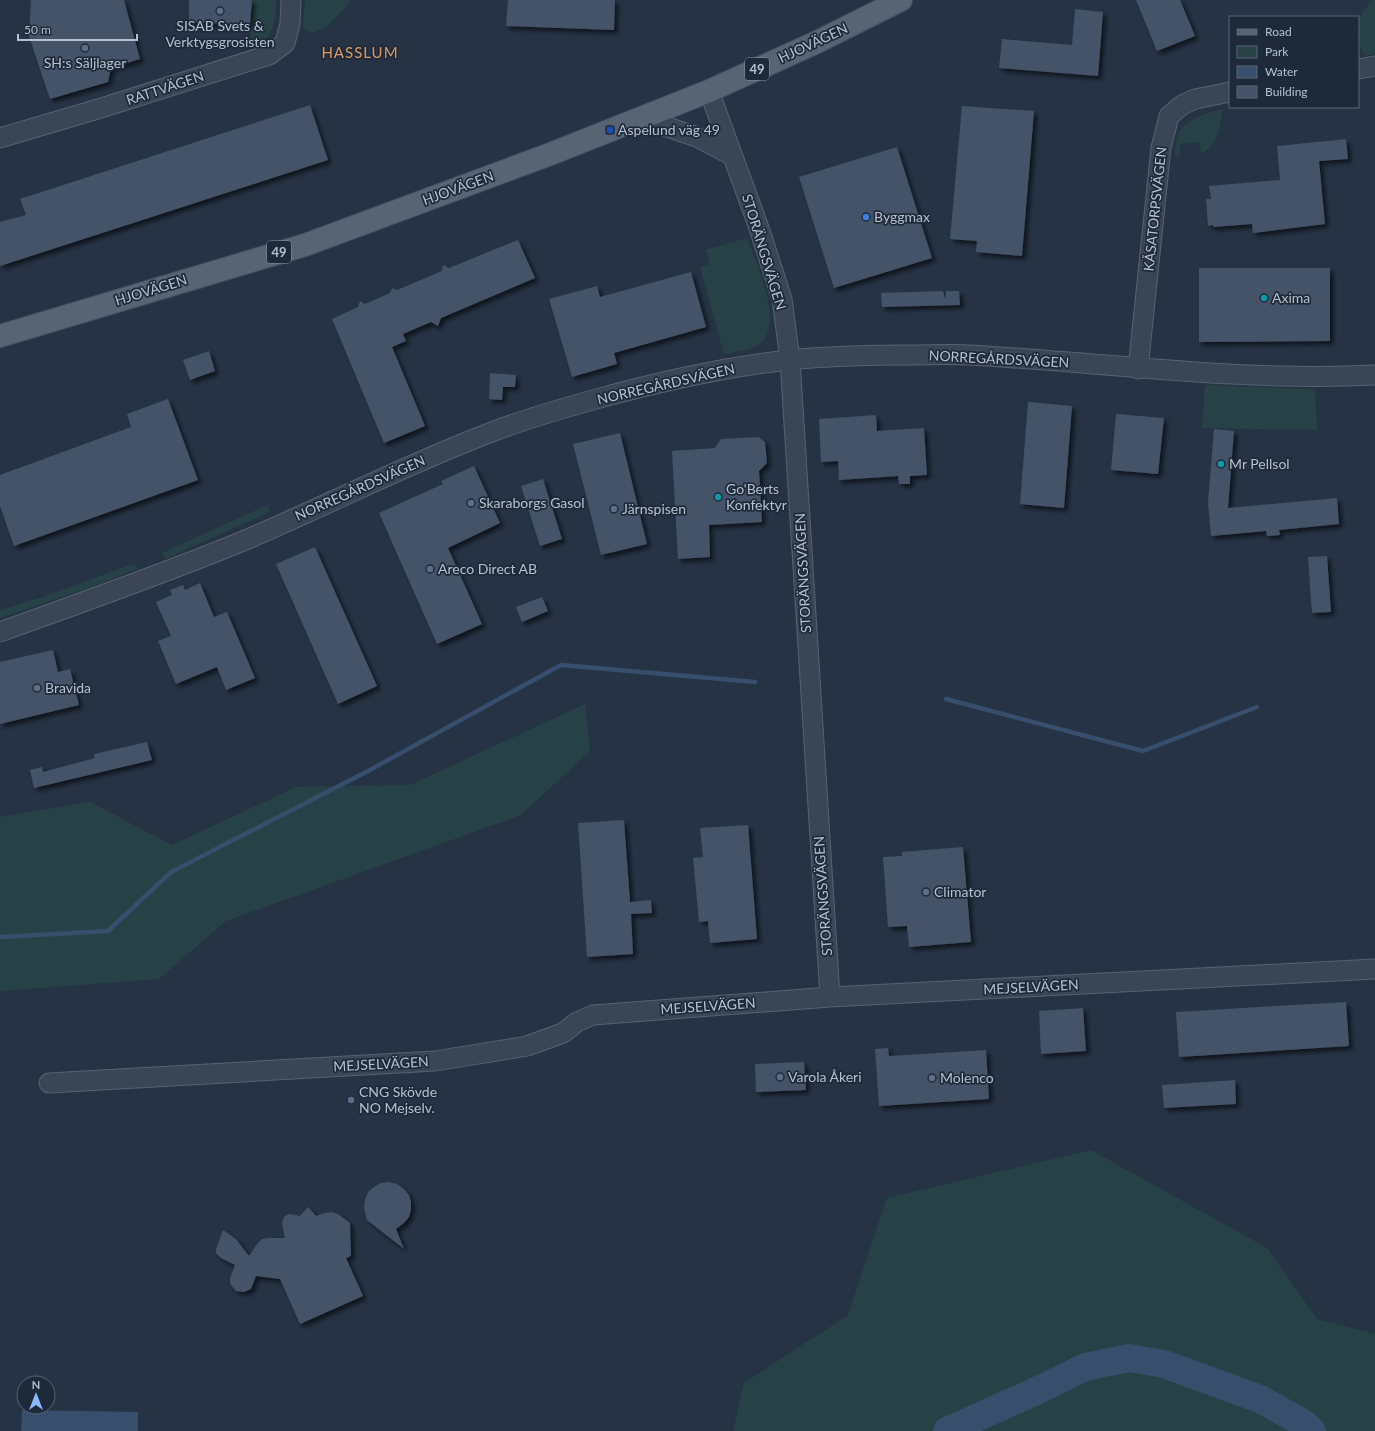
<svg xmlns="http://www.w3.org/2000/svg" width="1375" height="1431" viewBox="0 0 1375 1431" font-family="Lato,sans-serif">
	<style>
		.green { fill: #274246 }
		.water { fill: #374e6d }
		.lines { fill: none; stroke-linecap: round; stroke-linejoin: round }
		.stream { stroke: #374e6d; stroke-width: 4.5 }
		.river { stroke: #374e6d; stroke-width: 28 }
		.building { fill: #445368; filter: url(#shadow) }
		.minor-casing { stroke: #586372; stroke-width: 21 }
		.primary-casing { stroke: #434e5e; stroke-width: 24 }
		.minor { stroke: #3a4555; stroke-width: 19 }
		.primary { stroke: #586474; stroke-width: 22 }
		.service-dot { fill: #5c6f8a; stroke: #1e2a3a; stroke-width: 1.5 }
		.transit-dot { fill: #1a4fb4; stroke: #1e2a3a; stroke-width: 1.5 }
		.shop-dot { fill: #3f7fe0; stroke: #1e2a3a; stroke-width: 1.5 }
		.culture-dot { fill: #0f9aa8; stroke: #1e2a3a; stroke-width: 1.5 }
		.labels { text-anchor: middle; stroke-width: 3.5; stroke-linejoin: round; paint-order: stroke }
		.shield { fill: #1e2a3a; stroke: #8993a2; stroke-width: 1 }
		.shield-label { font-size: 13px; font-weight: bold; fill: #b7c0ce }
		.poi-label { font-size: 14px; fill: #b7c0ce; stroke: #1e2a3a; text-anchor: start }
		.street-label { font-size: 14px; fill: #b7c0ce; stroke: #1e2a3a }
		.neighbourhood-label { font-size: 15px; letter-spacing: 1px; fill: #df9862; stroke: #1e2a3a }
	</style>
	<defs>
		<filter id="shadow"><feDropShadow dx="3.5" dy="3.5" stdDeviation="2" flood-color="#0009"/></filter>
	</defs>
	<rect width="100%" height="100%" fill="#253345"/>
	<!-- green -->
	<path class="green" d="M252,0H276C276,12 276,27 267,37C263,42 255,44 250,47Z
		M305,0H350C345,10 322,35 309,32C307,31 305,29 303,28Z
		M1373,0H1375V54L1366,56C1361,51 1360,45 1359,38C1357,20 1360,13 1373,0Z
		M1222,109C1222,123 1217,149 1201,153L1200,142L1180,144V157H1175C1175,122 1192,118 1222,109Z
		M747,238C756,262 783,320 762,342C754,350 735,352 724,354L700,267L710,264L706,250Z
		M1205,385L1310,389L1315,391L1317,430L1202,428Z
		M267,505L270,512L165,559L162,553Z
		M132,564L136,566V569L92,587L0,618V610L43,597Z
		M585,704L590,751L521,815L226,921L159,979L0,991V817L90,802L172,845L296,787L410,785Z
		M1091,1150L1267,1248L1317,1319L1375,1334V1431H733L744,1383L848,1315L887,1198Z"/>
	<!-- water -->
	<path class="water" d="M22,1410L138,1412V1431H21Z"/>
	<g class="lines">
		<!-- stream -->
		<path class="stream" d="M946,699L1143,751L1257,707
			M0,937L108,931L171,872L368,771L561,665L755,682"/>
		<!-- river -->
		<path class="river" d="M947,1431L1034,1392L1085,1367L1129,1358L1164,1364L1260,1399L1303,1423L1312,1431"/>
	</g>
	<!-- building -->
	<path class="building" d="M31,0H124L140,59L111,68L108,82L50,99L29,36Z
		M189,0H252L250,25L189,22Z
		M508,0H615L614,30L506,26Z
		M1136,0H1180L1195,36L1157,51Z
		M1075,9L1103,12L1098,76L999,68L1002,39L1072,45Z
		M310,105L328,160L0,266V222L26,215L20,199Z
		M962,106L1034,111L1022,256L976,252L977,241L950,239Z
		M1346,139L1348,159L1319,161L1325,224L1253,233L1252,224L1213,227V225L1208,226L1206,199H1211L1209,186L1280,180L1277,146Z
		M897,147L932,258L834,288L799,177Z
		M518,240L535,278L441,318L438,326L431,322L403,334L406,341L392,347L425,426L384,443L332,319L358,307L360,301L365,304L390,293L392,288L397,290L442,271L443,265L449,268Z
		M1199,268H1330V341L1199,342Z
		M691,272L706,327L614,353L617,364L572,377L549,299L597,286L600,297Z
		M943,291L945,299L946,291H959L960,305L882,307L881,293Z
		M209,351L215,371L190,380L183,360Z
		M490,373L516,375L515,387H503L502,400L489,399Z
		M168,399L198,480L14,546L0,506V475L131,427L127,414Z
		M1028,402L1072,406L1064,508L1020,504Z
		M1116,414L1164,418L1158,474L1111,470Z
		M876,415L877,431L924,428L927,475L910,476V484H899L898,476L839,480L838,461L821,462L819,419Z
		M1214,429L1234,431L1228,508L1337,498L1339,524L1279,530L1280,535L1267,536L1266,531L1211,536L1208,502Z
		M620,433L647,544L601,555L573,444Z
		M759,437L765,442L767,463L759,471L762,522L709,525L710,557L678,559L672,451L715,448L721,439Z
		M474,466L500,523L448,548L482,624L437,644L379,513L443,484L441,481Z
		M543,479L562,539L540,546L521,486Z
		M315,547L377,686L338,704L276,564Z
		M1327,556L1331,612L1312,613L1308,557Z
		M200,583L214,617L227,612L255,678L226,690L217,667L176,684L158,641L171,636L156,602L172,595L170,590L183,585L185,590Z
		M542,597L548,611L522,622L516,607Z
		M53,650L58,672L70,669L79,705L0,724V662Z
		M147,742L152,760L34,788L30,770L42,767L43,772L95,758L94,754Z
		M624,820L630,902L651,900L652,913L631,914L633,954L587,957L578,823Z
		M748,825L757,939L710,943L708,921L699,922L693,858L703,857L700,828Z
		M963,847L971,942L909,947L907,926L888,927L883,857L902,856V852Z
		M1346,1002L1349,1046L1179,1057L1176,1012Z
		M1083,1008L1086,1051L1041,1054L1039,1011Z
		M888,1048L889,1056L986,1050L989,1099L879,1106L875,1049Z
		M804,1062L806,1090L756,1092L755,1064Z
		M1235,1080L1236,1104L1164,1108L1162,1085Z
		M389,1182L397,1184L404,1189L409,1195L411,1202V1210L409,1217L404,1223L396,1229L404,1249L367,1220L364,1208L365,1200L368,1192L374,1187L381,1183Z
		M308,1207L316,1216L325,1213L332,1212L338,1214L350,1223L351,1256L346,1258L363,1296L300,1324L280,1279L256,1276L251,1289L244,1292L236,1291L231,1285L230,1282V1278L235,1265L221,1258L216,1253V1249L223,1230L236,1239L249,1256L257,1244L262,1239L269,1238H285L282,1223L284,1217L289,1214L300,1216Z"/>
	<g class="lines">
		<defs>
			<path id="minor" d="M1358,69L1375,66
				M709,91L759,228L782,299L790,360L830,997
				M641,118L697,137L733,156
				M0,138L98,109L269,55L285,43L290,24L291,0
				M1138,369L1161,148L1169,116L1182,105L1195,99L1230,92
				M0,632C83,602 166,573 248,539C327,505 404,466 484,435C521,420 560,409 600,398C662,381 725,367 789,360C829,356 870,355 910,355C929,355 949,354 968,355C1103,362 1239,382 1375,375
				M49,1083L435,1061L527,1046L563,1033L577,1022L593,1015L830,997L1375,969"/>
			<path id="primary" d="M0,336L305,245L553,153L709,91L817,42L901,0"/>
		</defs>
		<!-- minor casing -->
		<use href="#minor" class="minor-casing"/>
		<!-- primary casing -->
		<use href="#primary" class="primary-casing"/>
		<!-- minor -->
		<use href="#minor" class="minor"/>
		<!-- primary -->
		<use href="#primary" class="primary"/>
	</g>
	<!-- markers -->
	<g class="service-dot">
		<circle cx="220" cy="11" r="4"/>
		<circle cx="85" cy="48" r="4"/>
		<circle cx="471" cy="503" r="4"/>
		<circle cx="614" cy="509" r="4"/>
		<circle cx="430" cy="569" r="4"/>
		<circle cx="37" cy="688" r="4"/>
		<circle cx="926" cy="892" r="4"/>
		<circle cx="780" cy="1077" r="4"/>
		<circle cx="932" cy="1078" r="4"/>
		<circle cx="351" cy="1100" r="4"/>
	</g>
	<rect class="transit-dot" x="606" y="126" width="8" height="8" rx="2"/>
	<circle class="shop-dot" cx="866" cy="217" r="4"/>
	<g class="culture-dot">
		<circle cx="1264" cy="298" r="4"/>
		<circle cx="1221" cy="464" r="4"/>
		<circle cx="718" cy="497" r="4"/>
	</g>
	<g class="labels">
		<!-- shield labels -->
		<g class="shield">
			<rect x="745" y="58" width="24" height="22" rx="3"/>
			<rect x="267" y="241" width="24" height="22" rx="3"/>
		</g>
		<g class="shield-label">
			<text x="757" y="74">49</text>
			<text x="279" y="257">49</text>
		</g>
		<!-- poi labels -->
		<g class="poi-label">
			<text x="220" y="31" text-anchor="middle">SISAB Svets &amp;<tspan x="220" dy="16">Verktygsgrosisten</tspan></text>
			<text x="85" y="68" text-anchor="middle">SH:s Säljlager</text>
			<text x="618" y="135">Aspelund väg 49</text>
			<text x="874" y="222">Byggmax</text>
			<text x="1272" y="303">Axima</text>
			<text x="1229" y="469">Mr Pellsol</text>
			<text x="726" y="494">Go'Berts<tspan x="726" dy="16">Konfektyr</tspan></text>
			<text x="479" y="508">Skaraborgs Gasol</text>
			<text x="622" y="514">Järnspisen</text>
			<text x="438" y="574">Areco Direct AB</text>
			<text x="45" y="693">Bravida</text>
			<text x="934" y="897">Climator</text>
			<text x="788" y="1082">Varola Åkeri</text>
			<text x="940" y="1083">Molenco</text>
			<text x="359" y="1097">CNG Skövde<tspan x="359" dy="16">NO Mejselv.</tspan></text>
		</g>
		<!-- street labels -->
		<g class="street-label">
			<text transform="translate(813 43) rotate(-25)" y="5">HJOVÄGEN</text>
			<text transform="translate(165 88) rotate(-18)" y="5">RATTVÄGEN</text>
			<text transform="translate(458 188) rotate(-20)" y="5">HJOVÄGEN</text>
			<text transform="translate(1155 209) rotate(-84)" y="5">KÅSATORPSVÄGEN</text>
			<text transform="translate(764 252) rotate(73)" y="5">STORÄNGSVÄGEN</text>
			<text transform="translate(151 290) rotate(-17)" y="5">HJOVÄGEN</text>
			<text transform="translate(999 359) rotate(3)" y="5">NORREGÅRDSVÄGEN</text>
			<text transform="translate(666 384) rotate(-13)" y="5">NORREGÅRDSVÄGEN</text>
			<text transform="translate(360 488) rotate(-24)" y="5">NORREGÅRDSVÄGEN</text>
			<text transform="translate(803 573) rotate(-93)" y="5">STORÄNGSVÄGEN</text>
			<text transform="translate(823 896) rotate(-94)" y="5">STORÄNGSVÄGEN</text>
			<text transform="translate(1031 987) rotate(-3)" y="5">MEJSELVÄGEN</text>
			<text transform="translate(708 1006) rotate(-4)" y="5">MEJSELVÄGEN</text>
			<text transform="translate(381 1064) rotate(-3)" y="5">MEJSELVÄGEN</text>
		</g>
		<!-- neighbourhood labels -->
		<g class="neighbourhood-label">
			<text x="360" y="58">HASSLUM</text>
		</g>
	</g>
	<!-- legend -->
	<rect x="1229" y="16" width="130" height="92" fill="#1e2a3a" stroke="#5b6675"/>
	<rect x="1237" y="29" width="20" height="6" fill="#586474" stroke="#5b6675"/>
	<text x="1265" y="36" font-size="12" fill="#b7c0ce">Road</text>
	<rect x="1237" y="46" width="20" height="12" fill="#274246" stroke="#5b6675"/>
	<text x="1265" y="56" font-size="12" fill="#b7c0ce">Park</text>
	<rect x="1237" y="66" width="20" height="12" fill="#374e6d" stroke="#5b6675"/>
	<text x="1265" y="76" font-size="12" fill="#b7c0ce">Water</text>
	<rect x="1237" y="86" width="20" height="12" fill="#445368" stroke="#5b6675"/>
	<text x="1265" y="96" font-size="12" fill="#b7c0ce">Building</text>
	<!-- north arrow -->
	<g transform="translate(36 1395)"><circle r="19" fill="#1e2a3a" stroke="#5b6675"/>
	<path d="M0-3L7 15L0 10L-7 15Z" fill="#8bb8ff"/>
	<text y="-6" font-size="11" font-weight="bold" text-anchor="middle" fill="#b7c0ce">N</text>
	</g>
	<!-- scale -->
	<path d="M18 34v6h119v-6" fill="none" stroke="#b7c0ce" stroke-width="2"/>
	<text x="24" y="34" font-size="12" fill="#b7c0ce" stroke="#1e2a3a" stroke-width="3" paint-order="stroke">50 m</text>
</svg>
